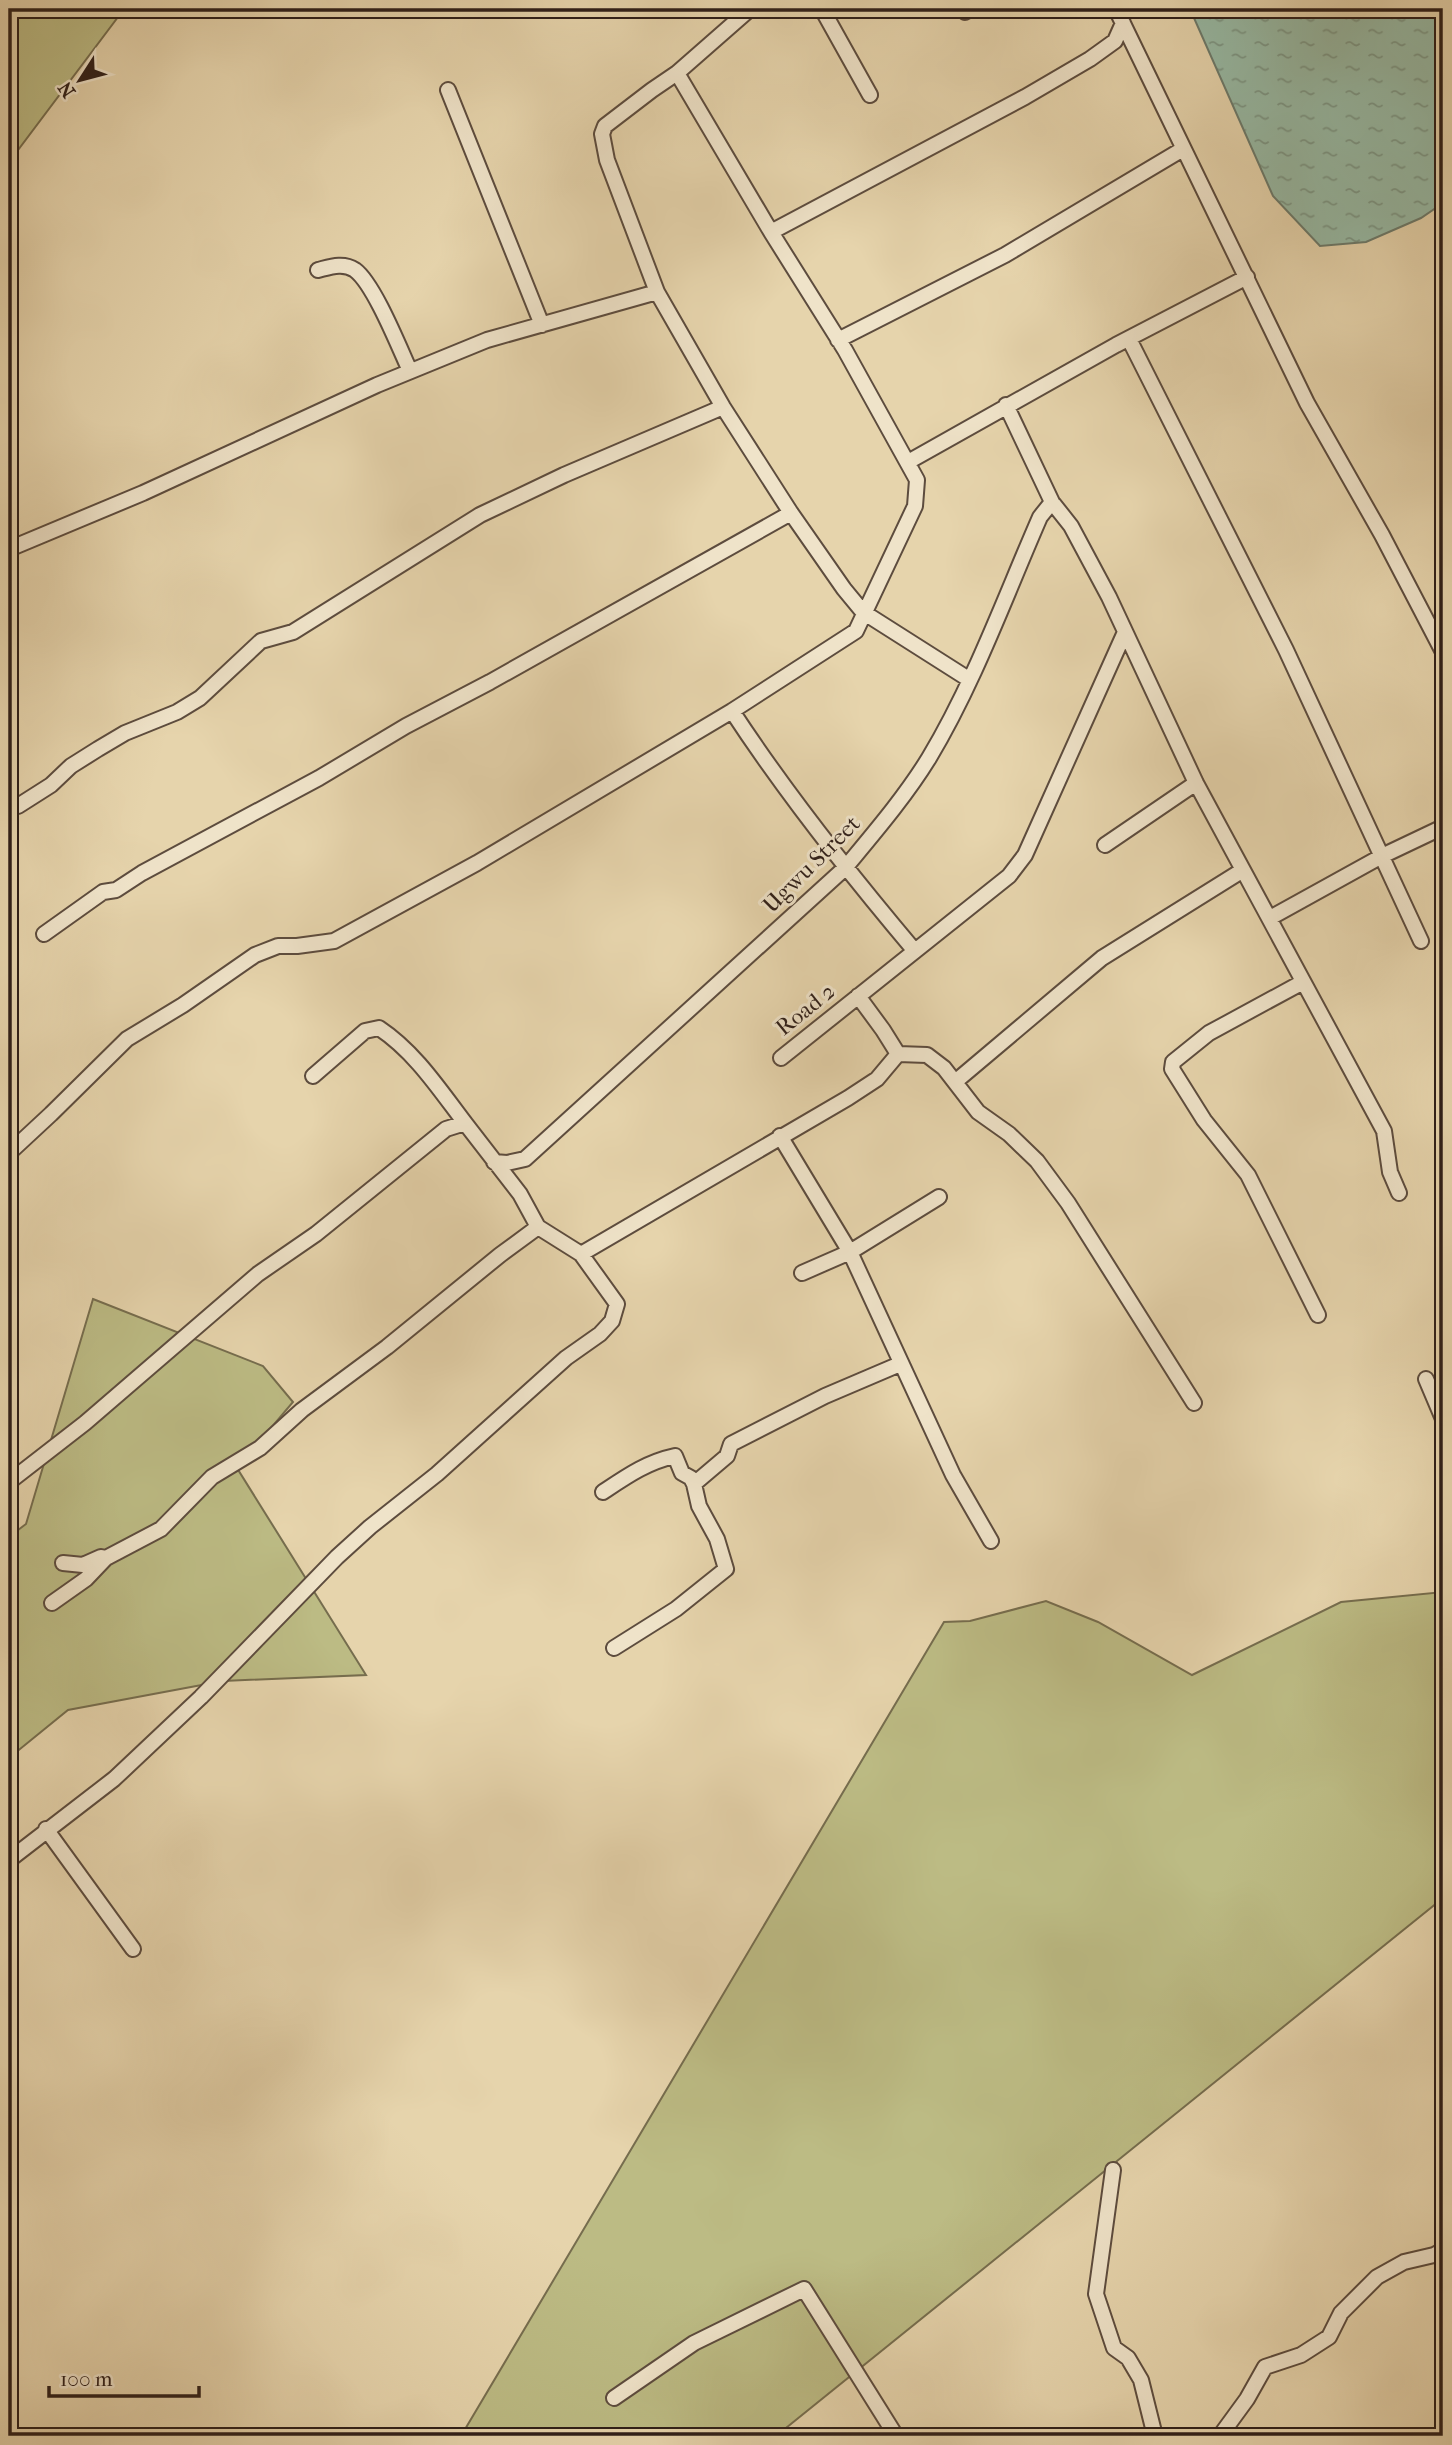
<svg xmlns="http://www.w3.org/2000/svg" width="1452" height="2445" viewBox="0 0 1452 2445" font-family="'IM FELL French Canon',serif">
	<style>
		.green { fill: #bcbb84; stroke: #766d4e; stroke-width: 2 }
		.water { fill: url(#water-ripples); stroke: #6d7b6c; stroke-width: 2 }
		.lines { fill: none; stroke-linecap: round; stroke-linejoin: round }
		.minor-casing { stroke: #5d4c3e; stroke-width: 18 }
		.minor { stroke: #efe3c9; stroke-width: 14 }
		.labels { text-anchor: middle; stroke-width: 6; stroke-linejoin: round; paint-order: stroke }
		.street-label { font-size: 23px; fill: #2f1f19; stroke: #efe3c9 }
	</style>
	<defs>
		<pattern id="water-ripples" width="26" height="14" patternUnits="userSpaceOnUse" patternTransform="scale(1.75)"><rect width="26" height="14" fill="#97b9a4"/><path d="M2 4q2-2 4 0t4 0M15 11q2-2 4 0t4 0" fill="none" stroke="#7c9685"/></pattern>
	</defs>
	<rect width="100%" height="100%" fill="#e6d4ac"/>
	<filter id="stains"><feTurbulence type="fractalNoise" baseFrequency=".00286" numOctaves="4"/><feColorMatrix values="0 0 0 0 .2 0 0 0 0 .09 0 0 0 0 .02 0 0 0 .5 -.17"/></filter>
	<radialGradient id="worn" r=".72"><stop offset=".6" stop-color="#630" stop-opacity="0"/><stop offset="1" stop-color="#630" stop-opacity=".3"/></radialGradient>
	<!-- green -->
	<path class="green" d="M9,9H124L9,162Z
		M93,1299L263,1366L293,1402L237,1468L366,1675L223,1681L68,1710L9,1758V1537L26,1524Z
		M1443,1592V1898L776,2436H461L944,1622L970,1621L1046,1601L1098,1622L1192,1675L1341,1602Z"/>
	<!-- water -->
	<path class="water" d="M1190,9H1443V203L1421,218L1366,242L1320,246L1273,196Z"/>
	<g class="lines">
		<defs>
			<path id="minor" d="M750,9L677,73L652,90L605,126L602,134L607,160L657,292L723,407L791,513L844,589L863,612L970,680
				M822,9L870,95
				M964,9L965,12
				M1116,9L1307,403L1382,535L1443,652
				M448,90L542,325
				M771,232L1025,97L1090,59L1115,41L1123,23
				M318,270C330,267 343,262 355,270C374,284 399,347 410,371
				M1129,339L1286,650L1421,941
				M838,340L1005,255L1183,149
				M1006,405L1052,502L1071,526L1109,597L1196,783L1384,1131L1390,1172L1399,1193
				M908,462L1116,345L1247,277
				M9,549L143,493L377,385L487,340L657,292
				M732,711C787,795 849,873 914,950
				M18,806L51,785L71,766L98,749L125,733L177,712L200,698L261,641L293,632L480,515L564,475L723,407
				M1105,845L1196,783
				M1270,918L1382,856L1443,827
				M44,934L103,892L116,890L142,873L319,778L406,726L490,682L791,513
				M1303,982L1209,1033L1173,1062L1172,1069L1204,1120L1248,1175L1318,1315
				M858,996L883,1030L898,1054L927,1055L944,1068L978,1112L1009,1134L1037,1161L1068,1203L1194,1403
				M781,1058L1009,876L1025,855L1125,632
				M313,1076L365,1031L379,1028C415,1052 439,1089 465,1123
				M955,1082L1102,958L1243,870
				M780,1136L850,1252L953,1475L991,1541
				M9,1153L51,1114L127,1039L183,1005L255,955L278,946H297L334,941L477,863L732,711L856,631L915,506L917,480L845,350L771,232L677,73
				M494,1162L507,1163L525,1159L845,868C874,833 905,797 929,758C974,683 1005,597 1040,517L1052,502
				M581,1254L848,1098L877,1079L898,1054
				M802,1273L850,1252L939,1197
				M1426,1379L1443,1419
				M9,1482L85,1423L258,1274L316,1234L446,1129L465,1123L520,1194L538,1227L581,1254L617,1304L612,1321L600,1334L566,1358L437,1474L370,1527L337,1557L201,1697L114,1779L9,1860
				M603,1492C627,1476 647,1462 675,1456L682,1473L691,1478L694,1484
				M63,1563L83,1565L101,1557L104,1558
				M52,1603L86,1579L106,1558L161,1529L212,1477L260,1448L302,1410L387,1347L500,1255L538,1227
				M614,1648L676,1609L726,1569L717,1539L699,1506L694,1484L727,1456L731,1444L825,1396L900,1364
				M46,1829L133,1949
				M1113,2170L1096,2294L1114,2348L1128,2358L1141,2380L1155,2436
				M614,2398L694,2343L804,2289L896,2436
				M1220,2436L1247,2399L1265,2367L1301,2355L1329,2337L1341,2313L1377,2277L1404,2262L1434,2255L1443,2250"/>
		</defs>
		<!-- minor casing -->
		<use href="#minor" class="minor-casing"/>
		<!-- minor -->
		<use href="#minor" class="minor"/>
	</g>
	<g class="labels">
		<!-- street labels -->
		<g class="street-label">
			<text transform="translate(811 864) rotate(-45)" y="8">Ugwu Street</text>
			<text transform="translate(805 1009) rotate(-39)" y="8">Road 2</text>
		</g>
	</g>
	<!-- margin -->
	<rect width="1452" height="2445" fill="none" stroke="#e6d4ac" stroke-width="35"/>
	<rect x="10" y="10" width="1431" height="2424" fill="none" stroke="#2f1f19" stroke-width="3.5"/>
	<rect x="18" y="18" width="1417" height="2410" fill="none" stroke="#2f1f19" stroke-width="2"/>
	<!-- north arrow -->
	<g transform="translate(80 80) rotate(234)" stroke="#efe3c9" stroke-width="5" paint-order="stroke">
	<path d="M0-5L12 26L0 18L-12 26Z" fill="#2f1f19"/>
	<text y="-10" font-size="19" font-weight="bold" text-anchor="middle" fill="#2f1f19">N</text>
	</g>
	<!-- scale -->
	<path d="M49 2386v10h150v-10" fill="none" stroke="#2f1f19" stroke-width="3.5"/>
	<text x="60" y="2386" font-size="21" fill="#2f1f19" stroke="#efe3c9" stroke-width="5" paint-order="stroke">100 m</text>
	<rect width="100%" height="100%" filter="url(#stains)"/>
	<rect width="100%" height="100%" fill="url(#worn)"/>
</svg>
